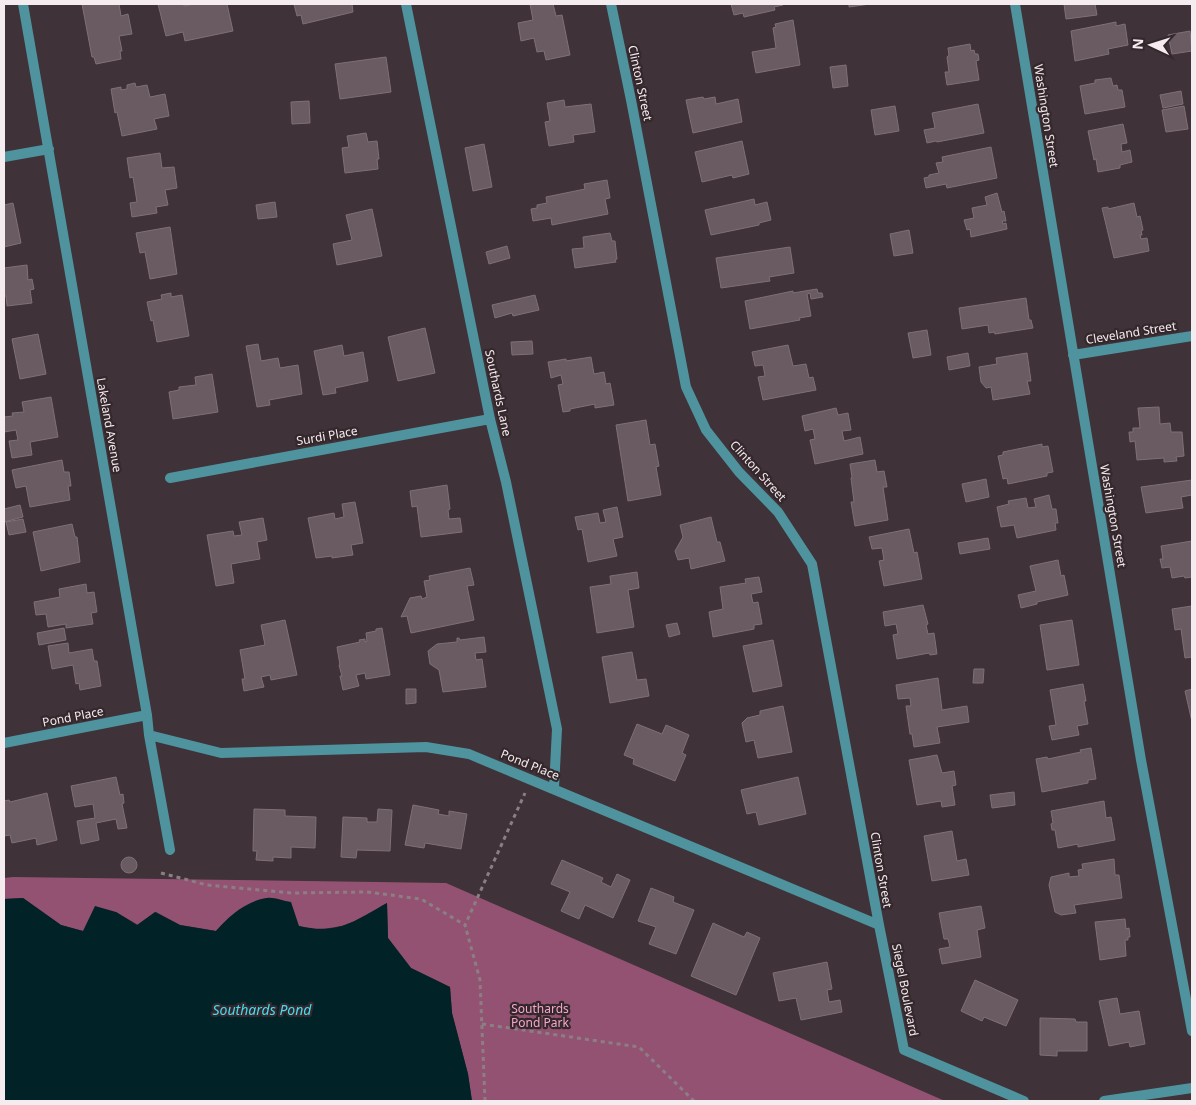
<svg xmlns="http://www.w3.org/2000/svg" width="1196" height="1105" viewBox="0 0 1196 1105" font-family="'Noto Sans',sans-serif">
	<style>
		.forest { fill: #945272 }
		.water { fill: #012227 }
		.building { fill: #6a5b62; stroke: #7f7076 }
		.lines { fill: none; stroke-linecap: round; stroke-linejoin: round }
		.path { stroke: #8a7f84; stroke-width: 3; stroke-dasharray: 4 4; stroke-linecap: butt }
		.street { stroke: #4f939e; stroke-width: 10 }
		.labels { text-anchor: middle; stroke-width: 4.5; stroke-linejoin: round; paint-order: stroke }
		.street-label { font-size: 12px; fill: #f5ecf0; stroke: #35282d }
		.park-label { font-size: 12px; fill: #f5a7cb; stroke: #35282d }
		.water-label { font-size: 14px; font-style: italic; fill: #44ddf3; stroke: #35282d }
	</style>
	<rect width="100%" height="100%" fill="#3f3238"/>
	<!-- forest -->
	<path class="forest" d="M13,877L446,883L945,1101H472L468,1074L452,1013L450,987L411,968L388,938L387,903L348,925L317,930L299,926L267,898C245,905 232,913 216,931L180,925L156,912L138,925L116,912L83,931L61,925L23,898L4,899V878Z"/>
	<!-- water -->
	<path class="water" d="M23,898L61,925L83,931L95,906L116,912L137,925L155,912L180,925L216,931C229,916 246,901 267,898C274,897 283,901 291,902L299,926C338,935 355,921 387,903L388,938L411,968L450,987L452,1013L468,1074L472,1101H4V899Z"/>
	<!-- building -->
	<path class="building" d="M82,4H119L121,16L128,14L132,34L119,36L122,51H120L121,59L96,64L94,57H92Z
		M158,4H184V6L194,4H227L233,31L185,41L183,32L166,36Z
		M294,4H352L353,12L303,24L301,15L297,16Z
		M530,4H553L556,16L562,15L570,55L546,60L544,51L537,52L534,38L521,41L518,23L533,20Z
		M731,4H783V5L774,7L775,10L744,17L743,13L734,15Z
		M849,4H870L849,7Z
		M1064,4H1095L1097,15L1066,19Z
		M793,20L800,65L756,73L752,52L776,48L773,28L776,27L775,24Z
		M1116,22V26L1125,24L1128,45L1108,49L1109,54L1075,61L1071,31Z
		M1190,31L1192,51L1172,54L1168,35Z
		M970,44L971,51L974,50L975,54H978L979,60L976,61L979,80L947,85L945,72H949L947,57L949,55L948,48Z
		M386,57L391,92L340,99L335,64Z
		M846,65L848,86L833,88L830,67Z
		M1111,78L1113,86L1117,85L1118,90H1122L1125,107L1085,114L1080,86L1095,83V80Z
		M135,83L136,87L147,85L150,97L165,94L169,116L154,119L157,129L122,136L117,112L115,113L111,89L121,87V90L127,89V85Z
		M1181,91L1183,104L1163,108L1160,95Z
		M703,97L704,99L715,97L716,104L738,99L742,122L693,133L686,100Z
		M564,100L565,107L591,104L595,132L573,135L574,142L549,146L545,122L550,121L547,103Z
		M309,101L310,123L292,124L291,102Z
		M978,104L984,133L937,142L936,141L927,143L924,130L935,128L932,113Z
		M895,106L899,131L875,135L871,110Z
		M1184,106L1188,129L1166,132L1162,110Z
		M1123,124L1127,143L1121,144L1122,152L1130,150L1132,162L1120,165V168L1098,172L1096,159L1094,160L1088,131Z
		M366,133L368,142L377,141L379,159H377L378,169L345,173L342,148L349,147L347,136Z
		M742,141L749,174L733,178L732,175L702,182L695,152Z
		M484,144L492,187L473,191L465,148Z
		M991,147L997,178L947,188L946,184L926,188L924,178L929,177V175L939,173L936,163L943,162L942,157Z
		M160,153L162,168L174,167L177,188L165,190L168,205L156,207L157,213L132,217L130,203L137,202L133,177L130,178L127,158Z
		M607,180L610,198L605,199L608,214L552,225L551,218L533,221L531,209L537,208V205L547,203L546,197L585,189L584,184Z
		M997,193L1002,212L1004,211L1006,221H1002L1003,224L1006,223L1007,229L971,237L970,229L967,230L964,220L974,218L972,208L987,205L985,197Z
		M754,199L755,205L767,202L771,220L759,223V225L711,235L705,210Z
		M275,202L277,217L258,219L256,205Z
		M13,203L21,243L4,247V205Z
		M1134,203L1137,217L1140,216L1143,230L1141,231L1142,235H1140L1141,239L1147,238L1149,251L1114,258L1102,208L1108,207V209Z
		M372,209L382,256L337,265L333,244L352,240L346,215Z
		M170,227L177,274L150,279L145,252L140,253L136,233Z
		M909,230L913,253L894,256L890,234Z
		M610,233L612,241H615L617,259L615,260L616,262L575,268L572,249L584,248L583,237Z
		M507,246L510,258L489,264L486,252Z
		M790,247L794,273L769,277L770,281L721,288L716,258Z
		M27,265L28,280L32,279L34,289L30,290L32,303L7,306L6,296H4V268Z
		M817,289L818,293H822L823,297L811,299L810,293L807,294L811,316L799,318L800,320L750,329L745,301L793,291V293Z
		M171,293V297L182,295L189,336L157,342L153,320L151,321L147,302L162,299L161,295Z
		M535,295L539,310L513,316L512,313L495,318L492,305Z
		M1026,298L1029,320H1031L1033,328L995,334L994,332L989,333L988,325L962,329L959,308Z
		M425,328L435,373L398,381L388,337Z
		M927,330L931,355L913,358L908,333Z
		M38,334L46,374L20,379L12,339Z
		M532,341L533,354L512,355L511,342Z
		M258,344L261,361L278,358L280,368L298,365L302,394L269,400L270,405L257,407L246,346Z
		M342,345L344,356L363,352L368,381L335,388L336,393L323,395L314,351Z
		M788,345L793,366L806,364L809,378L813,377L816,390L763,400L758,377L765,376L763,365L755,366L752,352Z
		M968,353L970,366L949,370L947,357Z
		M1027,353L1031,381H1027L1030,394L993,400L991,387L986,388L981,382L979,367L997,364L996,358Z
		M591,357L594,374L604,372L606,384L610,383L614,405L595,408V404L570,409V411L563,412L558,385L563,384L561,375L551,378L548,362L566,359V361Z
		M212,374L218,412L173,419L169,392L179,390V387L196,385L195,377Z
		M51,397L58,437L30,442L32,455L12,458L9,441L18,440L16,430L4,432V417L13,416L12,413L24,412L22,402Z
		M1159,407L1160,424L1170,423L1171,432H1182L1184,456L1176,457L1177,461L1164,462V458L1137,460L1135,441L1130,442L1129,432H1133V428H1140L1138,408Z
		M836,408L838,415L848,413L851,430L842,431L844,441L860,437L863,454L815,464L810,440L815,439L813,429L805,431L802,416Z
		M646,420L650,445L655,444L659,466L656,467L661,495L628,501L616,425Z
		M1042,444V447L1048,446L1053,472L1047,473V476L1008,484L1007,478L1003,479L998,456L1003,455V452Z
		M62,460L64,472H69L71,486H68L70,500L30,507L26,486L16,488L12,470Z
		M875,460L877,472L884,471L887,487H883L888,520L855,526L851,502H854L851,478L852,477L850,464Z
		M986,479L989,497L966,502L962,484Z
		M1192,480V495L1181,497L1183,508L1146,513L1141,487Z
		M447,485L450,509L448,510L449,519L460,518L462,532L421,537L417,506L412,507L410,491Z
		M1049,495L1052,509H1056L1058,523H1055L1056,530L1017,538L1014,525L1001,527L997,507L1009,504L1008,501L1026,498L1028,508L1036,507L1034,499Z
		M355,502L363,543L351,545L353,555L332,558V556L316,558L308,518L334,513L335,519L344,517L342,504Z
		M20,505L23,517L4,522V509Z
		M617,507L623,537L613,539L617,556L588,562L582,529L578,530L575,517L598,513L600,523L606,522L603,510Z
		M711,517L717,542H720L725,561L691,569L689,558L678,560L675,551L683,537L680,525Z
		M263,518L267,540L257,542L260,559L231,564L234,583L216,586L207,535L233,531L234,536L242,535L239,522Z
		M23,519L26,532L9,535L6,522Z
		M72,524L75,537H77L80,562L41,571L33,532Z
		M909,529L914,553L917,552L922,579L884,586L879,561L884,560L882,548L872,549L869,537Z
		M988,538L990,549L960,554L958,543Z
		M1192,541V577L1185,578L1184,576L1172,578L1170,567L1162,568L1160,559H1163L1161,546Z
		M1058,560L1061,576L1064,575L1068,595L1037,602V604L1021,608L1018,595L1036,591L1030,566Z
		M470,568L474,585L467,586L474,620L411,633L407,616L401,617L410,598L421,596L422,599L427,597L424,581L430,580L429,576Z
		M637,572L639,588L628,590L634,627L597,633L590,587L611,584L610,576Z
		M759,577L762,592L751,594L753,603L758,602L762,624L754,625V629L713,637L709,612L723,609L720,587L746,583L745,579Z
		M86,584L87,593L94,592L97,612L91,613L93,624L66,628V624L48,627L46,614L36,615L34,602L60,597L59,589Z
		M923,605L928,624L926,625L928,634L934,633L937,654L930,655L929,653L897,659L893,635L898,634L896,624L885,626L883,612Z
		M1192,606V657L1185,658L1181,629L1175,630L1172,609Z
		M285,620L297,675L271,680L270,675L261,677L264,687L244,691L242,679H245L240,650L265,645L261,625Z
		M1072,620L1079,665L1047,670L1040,625Z
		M677,623L680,634L669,637L666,625Z
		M64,628L66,640L39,645L37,633Z
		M382,628L390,675L366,679L365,673L356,675L359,686L343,690L340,676H342L339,665H340L337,647L360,642L359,640L365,639V642L367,641L366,633L376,631V629Z
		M484,637L486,652L475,653L476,660L482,659L486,687L443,692L439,670L430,664L428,651L437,644L457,642V638H459L460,640Z
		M773,640L782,686L753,692L743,646Z
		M68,643L69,653L92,649L94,661H97L101,686L80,690L79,683L76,684L73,665L52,669L48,646Z
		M632,652L637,680L646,679L649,696L610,703L602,657Z
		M974,669H984L983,683H973Z
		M938,678L942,710L967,706L969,722L937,727L940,743L914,747L912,734H910L906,706H911L910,698L898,699L896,685Z
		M1083,684L1086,701H1084L1088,724L1077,726L1079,735L1052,740L1049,726L1056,725L1050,690Z
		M406,689H416V703L406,704Z
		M1192,689V722L1185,691Z
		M783,706L792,752L758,758L754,740L746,742L742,723L747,718L760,715V711Z
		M637,724L662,734L666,725L689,735L682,753L686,755L675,781L633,764L634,759L624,755Z
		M1091,748L1096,779L1088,780V783L1042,792L1036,759L1047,757L1048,759L1081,752L1080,750Z
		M937,755L942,773L954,771L956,785L952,786L955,805L942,807L941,801L917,805L909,760Z
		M116,777L120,795L123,794L124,803L122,804L127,828L118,829L116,819L96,823L99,840L81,844L77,821L95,818L93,804L75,807L71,786Z
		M798,777L806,814L759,825L756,812L747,814L741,790Z
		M1014,792L1015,805L992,808L990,795Z
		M47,793L57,840L37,845L36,838L12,843L10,835L4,836V801L9,800L10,802Z
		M1104,801L1106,818L1111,817L1115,840L1078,847V844L1058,848L1055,830H1052L1051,824L1053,823L1051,811Z
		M413,805L439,810L438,814L449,816V811L467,814L461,849L425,843L424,848L405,845Z
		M254,809L285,810V816L316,817L315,848L291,847V858L273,857V861L256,860L257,851H253Z
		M378,809L392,810L390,851L357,850L356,858L341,857L343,817L367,818V822H377Z
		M952,831L957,861L966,859L969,875L932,881L924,836Z
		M121 865a8 8 0 1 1 16 0a8 8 0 1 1-16 0Z
		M1114,859L1115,875H1119L1122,898L1074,905L1076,913L1061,915L1055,912L1049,885L1051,877L1069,873V877L1079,876L1078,870L1083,869L1082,864Z
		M562,860L603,878L601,882L611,887L617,874L630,880L613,918L585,905L579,919L561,911L570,892L551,884Z
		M651,888L674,897L673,902L694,910L676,954L649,944L656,927L638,921Z
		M981,906L985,928L977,930L981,957L942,964L939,949L950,947L948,939H944L939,913Z
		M1125,919L1126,929L1129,928L1130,937H1128V940H1125L1126,956L1100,960L1095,922Z
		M713,923L744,937L747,932L760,938L736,995L691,976Z
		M827,962L832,989L827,990L829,1002L840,1000L842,1012L801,1020L796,998L779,1001L773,973Z
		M975,980L1018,1000L1006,1026L984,1017L982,1021L961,1011Z
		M1117,998L1120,1014L1139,1011L1145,1044L1130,1047L1129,1042L1109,1046L1099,1001Z
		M1040,1018L1075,1019L1076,1022H1087V1051H1057V1056L1040,1055Z"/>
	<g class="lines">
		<!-- path -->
		<path class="path" d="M161,873L207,885L292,893L367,892L421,899L465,925
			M482,1024L639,1047L694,1101
			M485,1101L480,980L465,925L525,793"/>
		<!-- street -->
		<path class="street" d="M23,4L147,715L149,735L170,850
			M406,4L490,419L506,482L557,729L554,788
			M611,4L631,100L686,387L706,430L739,472L778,512L812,564L879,925L904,1050L1024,1101
			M1015,4L1141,760L1192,1031
			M4,157L49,149
			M1073,355L1192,336
			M170,478L490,419
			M149,735L221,753L426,747L469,754L879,925
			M4,743L147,715
			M1104,1101L1192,1088"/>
	</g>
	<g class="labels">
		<!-- street labels -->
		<g class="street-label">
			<text transform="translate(640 83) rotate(78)" y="4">Clinton Street</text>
			<text transform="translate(1046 116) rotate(81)" y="4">Washington Street</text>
			<text transform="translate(1131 333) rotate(-9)" y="4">Cleveland Street</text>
			<text transform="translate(498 393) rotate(78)" y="4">Southards Lane</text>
			<text transform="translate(109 425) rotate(80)" y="4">Lakeland Avenue</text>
			<text transform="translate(327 436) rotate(-10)" y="4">Surdi Place</text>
			<text transform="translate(758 471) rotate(48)" y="4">Clinton Street</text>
			<text transform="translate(1113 516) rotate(80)" y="4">Washington Street</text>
			<text transform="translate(73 717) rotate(-11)" y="4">Pond Place</text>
			<text transform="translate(530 765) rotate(22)" y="4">Pond Place</text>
			<text transform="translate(881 870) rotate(80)" y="4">Clinton Street</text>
			<text transform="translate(905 990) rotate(79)" y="4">Siegel Boulevard</text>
		</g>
		<!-- park labels -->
		<g class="park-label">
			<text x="540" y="1013">Southards<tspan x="540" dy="14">Pond Park</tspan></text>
		</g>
		<!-- water labels -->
		<g class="water-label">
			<text x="262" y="1015">Southards Pond</text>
		</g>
	</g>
	<!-- border -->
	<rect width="1196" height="1105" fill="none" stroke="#f5ecf0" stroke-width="10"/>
	<!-- north arrow -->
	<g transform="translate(1151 45) rotate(274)" stroke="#35282d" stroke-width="4" paint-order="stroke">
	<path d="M0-4L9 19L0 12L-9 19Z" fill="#f5ecf0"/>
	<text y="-8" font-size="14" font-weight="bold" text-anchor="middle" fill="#f5ecf0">N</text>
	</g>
</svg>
